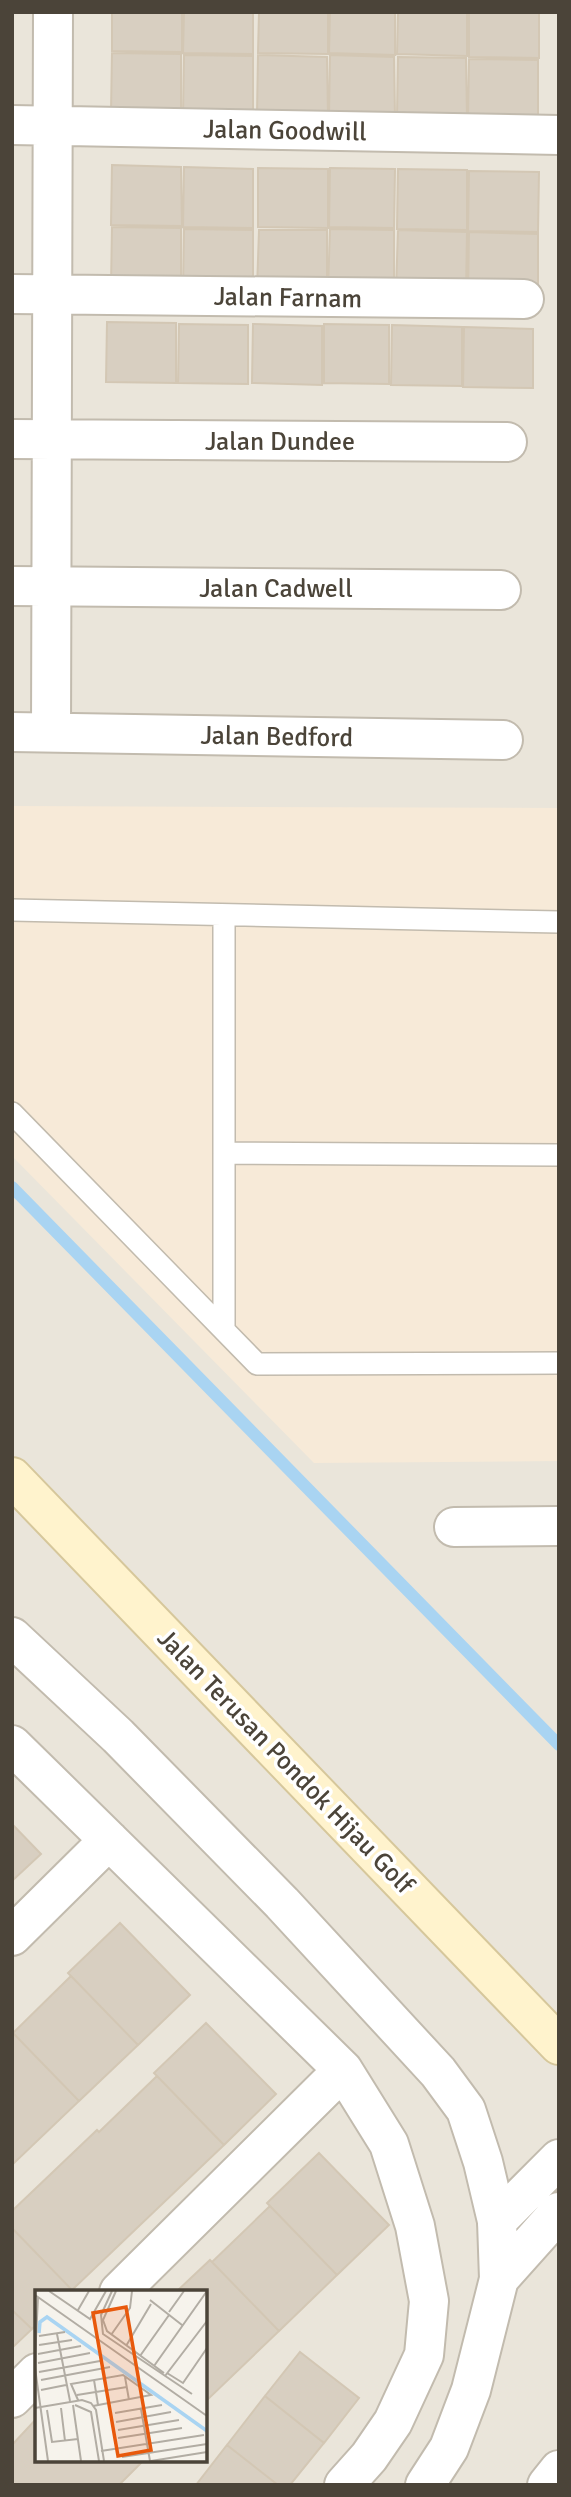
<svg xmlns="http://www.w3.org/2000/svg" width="571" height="2497" viewBox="0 0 571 2497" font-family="Signika,sans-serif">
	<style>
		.residential { fill: #eae5da; fill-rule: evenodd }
		.commercial { fill: #f7ead8 }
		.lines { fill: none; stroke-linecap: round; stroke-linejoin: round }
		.stream { stroke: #a9d4f2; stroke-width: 12 }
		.building { fill: #d8cfc1; stroke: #d3c7b4; stroke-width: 2 }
		.service-casing { stroke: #c2bbae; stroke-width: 24 }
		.minor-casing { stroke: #c2bbae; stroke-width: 42 }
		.tertiary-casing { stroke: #c2bbae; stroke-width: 42 }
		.secondary-casing { stroke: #d6c79b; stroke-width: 42 }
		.service { stroke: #fff; stroke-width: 21 }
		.minor { stroke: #fff; stroke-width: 38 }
		.tertiary { stroke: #fff; stroke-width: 38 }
		.secondary { stroke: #fff3cd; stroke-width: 38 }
		.labels { text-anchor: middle; stroke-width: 7; stroke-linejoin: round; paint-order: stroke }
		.street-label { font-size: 26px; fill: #4b4439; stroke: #fff }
		.inset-river { fill: none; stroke: #a9d4f2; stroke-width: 3.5 }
		.inset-road { fill: none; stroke: #b2ada4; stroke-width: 2 }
		.view { fill: #e8590c; fill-opacity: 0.15; stroke: #e8590c; stroke-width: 3.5 }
		.inset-edge { fill: none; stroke: #4b4439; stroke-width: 3.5 }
	</style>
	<rect width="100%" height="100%" fill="#f6f3ec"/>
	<!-- residential -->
	<path class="residential" d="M12,12H559V2485H12ZM37,2292H205V2460H37Z"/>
	<!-- commercial -->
	<path class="commercial" d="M12,806L559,808V1461L314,1463L12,1156Z"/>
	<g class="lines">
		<!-- stream -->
		<path class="stream" d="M12,1187L559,1745"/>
	</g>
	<!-- building -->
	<path class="building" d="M112,12H182V52L112,51Z
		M184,12H253V54L183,53Z
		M259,12H328V54L258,53Z
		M330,12H395V55L329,53Z
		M398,12H467V56L397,54Z
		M469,12H539V58L469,57Z
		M112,53L181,54V114L111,112Z
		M184,55L253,56V116L183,114Z
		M258,55L327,57L328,116L257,115Z
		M330,55L394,57L395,116L329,115Z
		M398,57L466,58L467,117L397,116Z
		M469,59L538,60V119L468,118Z
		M112,165L181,167L182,226L111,225Z
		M184,167L253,169V228L183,227Z
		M258,168L328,169V228L258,227Z
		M330,168L395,169L394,228L329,227Z
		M398,169L467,170V230L397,229Z
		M469,171L539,172L538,232L468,231Z
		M112,227L181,228V287L111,286Z
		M184,229L253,230V289L183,288Z
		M330,229L394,230V289L328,288Z
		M259,230H327V290L257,289Z
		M398,230L467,232L466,291L396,290Z
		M469,232L538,234V293L468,292Z
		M107,322L176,323V383L106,382Z
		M179,324L248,325V384L178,383Z
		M253,324L322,326V385L252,383Z
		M324,324L389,325V384L324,383Z
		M392,325L462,327V386L391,385Z
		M464,327L533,329V388L463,387Z
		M12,1824L41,1854L12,1881Z
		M120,1923L190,1995L138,2045L68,1973Z
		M71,1976L138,2045L79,2101L13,2033Z
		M206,2023L276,2094L224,2145L154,2073Z
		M12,2032L79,2101L12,2165Z
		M157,2076L224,2145L72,2290L12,2228V2211L97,2130L99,2132Z
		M319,2153L389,2225L337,2275L267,2203Z
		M270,2206L337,2275L279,2331L212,2262Z
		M12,2228L72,2290L70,2292H37V2324L32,2329L12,2310Z
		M210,2260L279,2331L205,2402V2292H176Z
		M12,2310L32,2329L12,2348Z
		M300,2352L359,2398L324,2443L265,2396Z
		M265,2396L324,2443L290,2485H278L227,2445Z
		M37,2418V2460H144L119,2485H12V2445Z
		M227,2445L278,2485H196Z"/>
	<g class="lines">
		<defs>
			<path id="service" d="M12,910L559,922
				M12,1113L257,1364L559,1363
				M224,1153L559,1155
				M224,1329V915"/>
			<path id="minor" d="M12,125L559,135
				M12,294L524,299
				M12,439L507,442
				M12,586L501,590
				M12,732L503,740
				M51,732L53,12
				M454,1527L559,1526
				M12,1637L118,1736L282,1903L438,2072L466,2110L483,2162L497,2221
				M12,1745L343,2070L389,2144L415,2226L429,2301L424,2355L393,2422L369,2457L344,2485
				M12,1936L109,1840
				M119,2292L343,2070
				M12,2398L37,2373
				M547,2485L559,2470"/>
			<path id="tertiary" d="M499,2279L559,2212
				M425,2485L449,2448L471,2390L499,2279L497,2221L559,2159"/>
			<path id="secondary" d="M12,1477L559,2045"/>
		</defs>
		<!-- service casing -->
		<use href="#service" class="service-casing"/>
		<!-- minor casing -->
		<use href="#minor" class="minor-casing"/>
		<!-- tertiary casing -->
		<use href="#tertiary" class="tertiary-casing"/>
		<!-- secondary casing -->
		<use href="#secondary" class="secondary-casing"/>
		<!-- service -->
		<use href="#service" class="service"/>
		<!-- minor -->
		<use href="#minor" class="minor"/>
		<!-- tertiary -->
		<use href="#tertiary" class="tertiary"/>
		<!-- secondary -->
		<use href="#secondary" class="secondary"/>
	</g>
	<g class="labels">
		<!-- street labels -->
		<g class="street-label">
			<text transform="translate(285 130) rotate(1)" y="9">Jalan Goodwill</text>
			<text transform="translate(288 297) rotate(1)" y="9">Jalan Farnam</text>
			<text x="280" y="450">Jalan Dundee</text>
			<text x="276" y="597">Jalan Cadwell</text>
			<text transform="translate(277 736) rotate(1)" y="9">Jalan Bedford</text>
			<text transform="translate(286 1761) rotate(46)" y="9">Jalan Terusan Pondok Hijau Golf</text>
		</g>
	</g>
	<!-- overview -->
	<g transform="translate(35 2290)">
		<rect width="172" height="172" fill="#f6f3ec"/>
		<path class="inset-river" d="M4,43L5,32L12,27L172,141"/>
		<path class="inset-road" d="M14,1L55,29L71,1M77,1L66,25L68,44L157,104M81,1L68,30L72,41L129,83M0,5L172,126M120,14L115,10L147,35M43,20L54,1M134,22L149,1M22,44L35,111M76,45L95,18L97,1M4,46L30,42M4,55L37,50M91,56L116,14M3,64L46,56M105,66L134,25M0,70L3,7M3,73L55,63M119,76L172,1M0,78L13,171M4,82L65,71M132,83L148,93L172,58M130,86L172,31M90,87L94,110M6,90L75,77M59,90L63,115M6,100L31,95M42,105L92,97M43,110L36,94L88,85L116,105L58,116M38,115L46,171M40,115L56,122L64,171M0,118L47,110L56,113L61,120L69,171M26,118L30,151M106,119L115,171M12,120L17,152L43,149M80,123L127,115M81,132L136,122M83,140L144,130M83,148L147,138M66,161L169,145M87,167L172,154M116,171L172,162"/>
		<path class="view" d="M91,17L116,160L83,166L58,23Z"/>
		<rect width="172" height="172" class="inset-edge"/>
	</g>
	<!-- border -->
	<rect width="571" height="2497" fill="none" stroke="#4b4439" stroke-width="28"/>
</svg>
